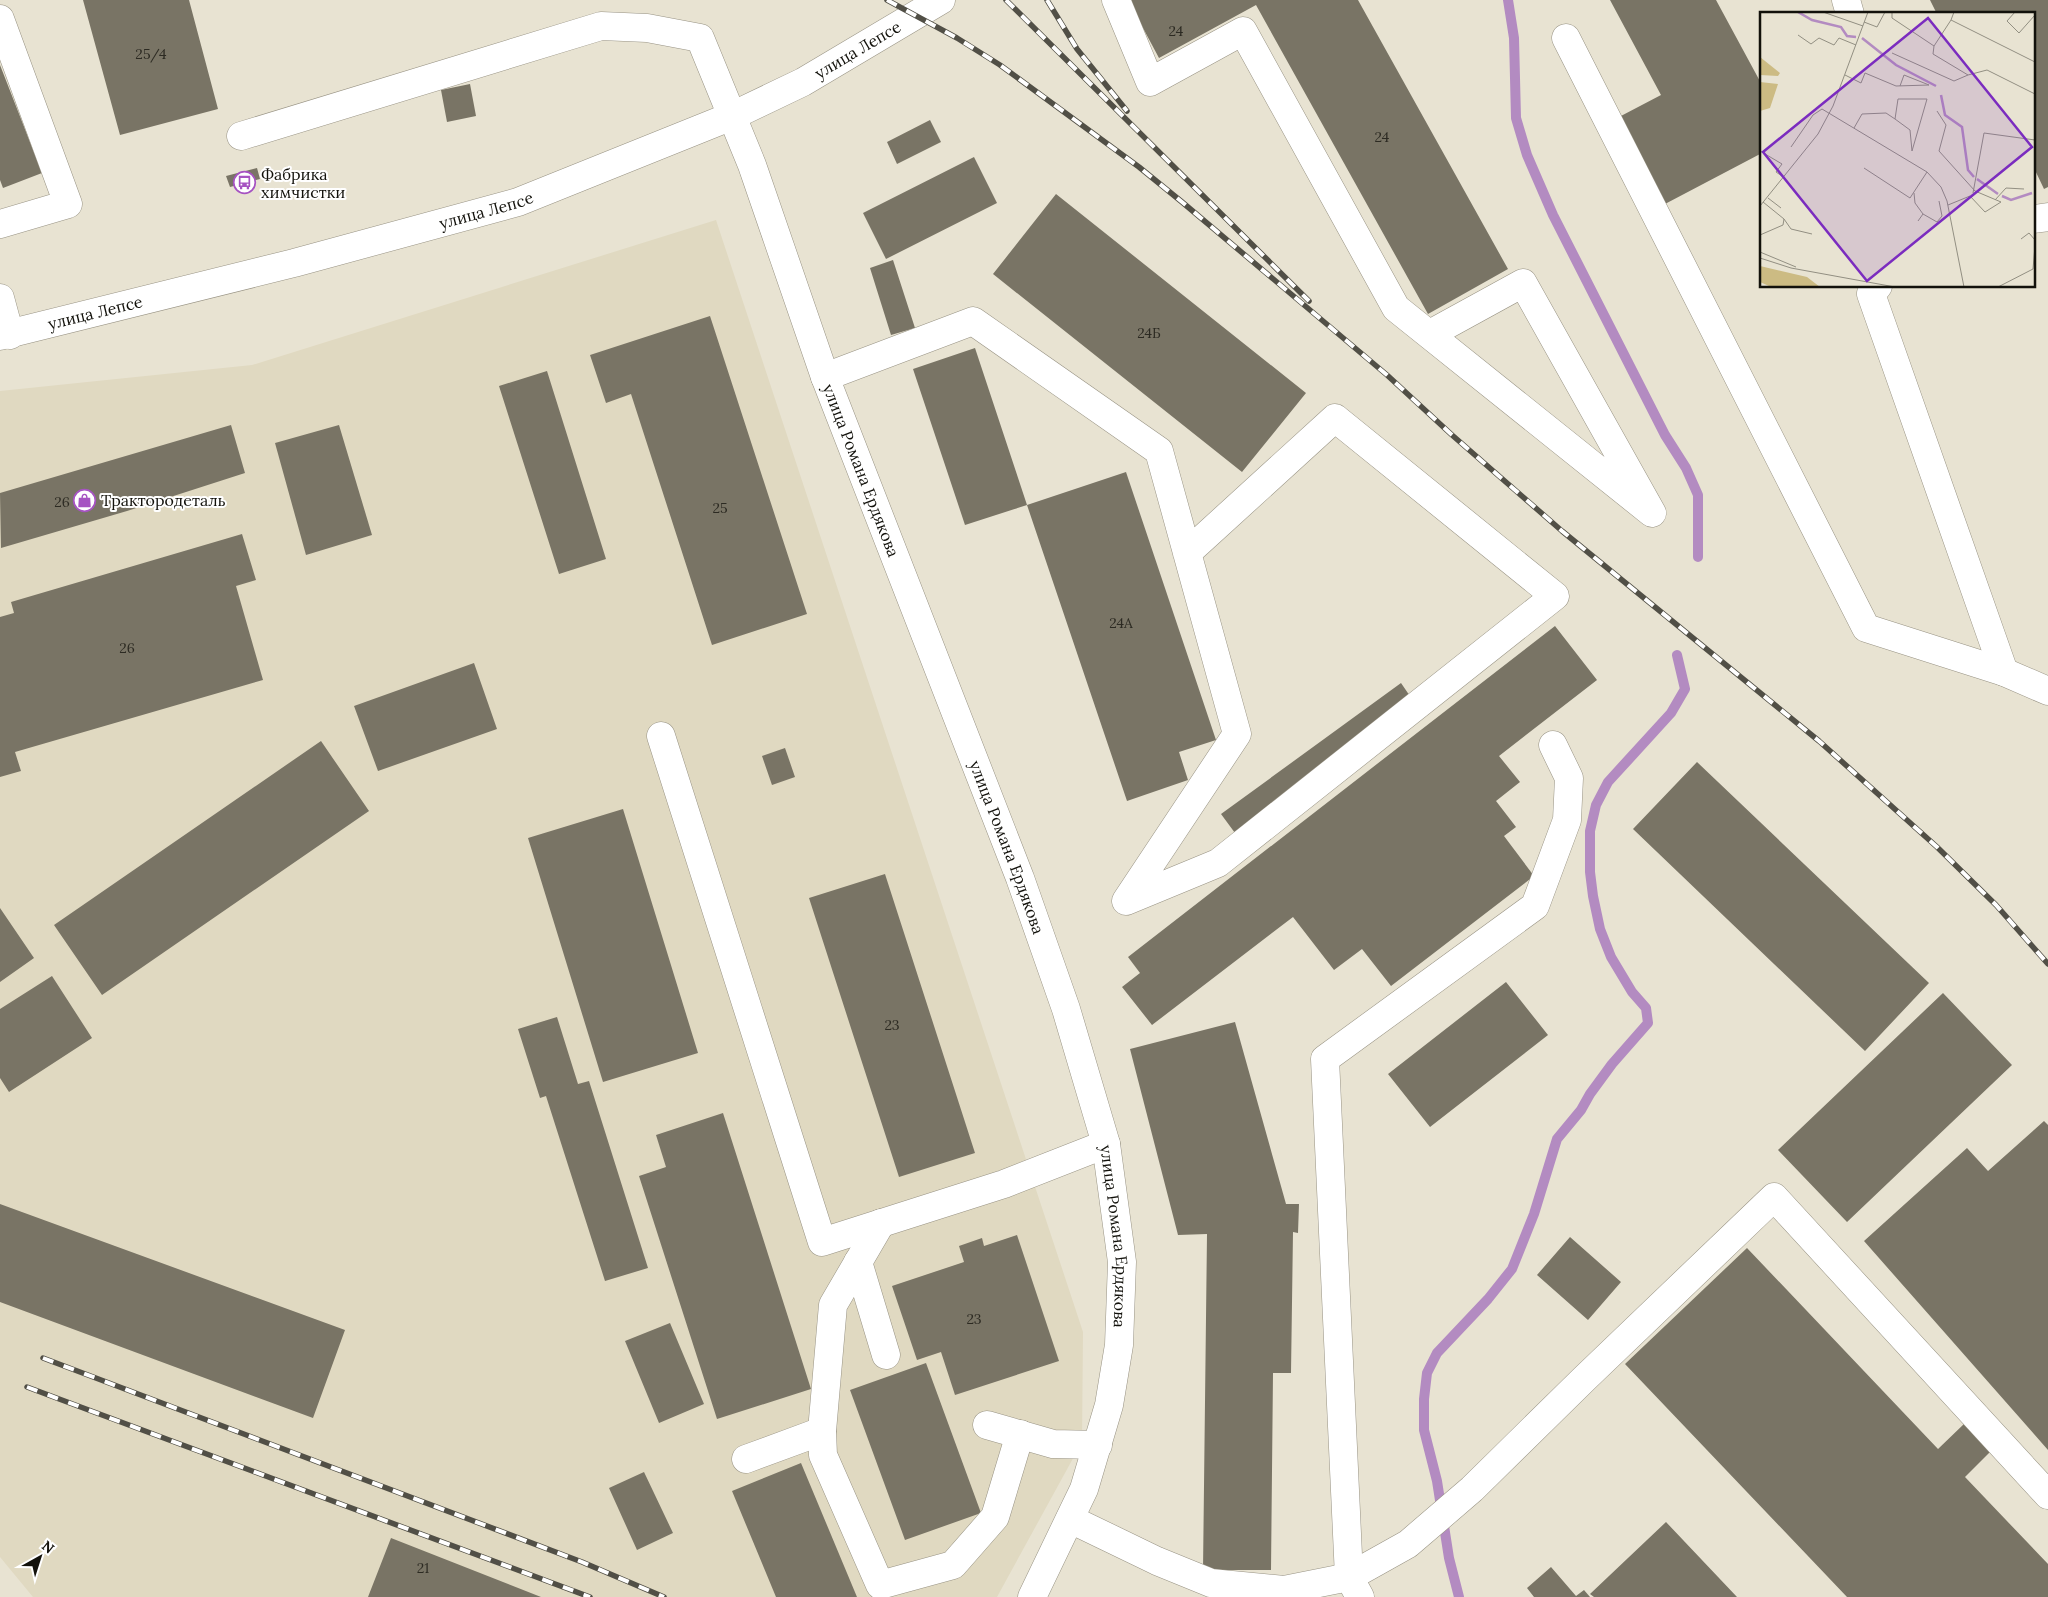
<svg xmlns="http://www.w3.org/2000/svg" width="2048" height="1597" viewBox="0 0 2048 1597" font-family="Lora,serif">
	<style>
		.built { fill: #e0d9c1 }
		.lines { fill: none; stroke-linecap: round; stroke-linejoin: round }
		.stream { stroke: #b38bc1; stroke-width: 10 }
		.building { fill: #797465 }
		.minor-casing { stroke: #989384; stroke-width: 29 }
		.major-casing { stroke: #989384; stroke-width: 29 }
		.minor { stroke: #fff; stroke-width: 28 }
		.major { stroke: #fff; stroke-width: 28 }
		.rail-casing { stroke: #514f46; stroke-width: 5.5 }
		.rail { stroke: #fff; stroke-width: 4; stroke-dasharray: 11; stroke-linecap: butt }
		.labels { text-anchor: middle; stroke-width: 4; stroke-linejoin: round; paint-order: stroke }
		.number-label { font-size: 14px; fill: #2c2a22 }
		.street-label { font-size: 16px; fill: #12110b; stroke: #fff }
		.poi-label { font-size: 16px; fill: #12110b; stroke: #fff; text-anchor: start }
		.inset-river { fill: none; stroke: #b38bc1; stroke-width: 2.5 }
		.inset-road { fill: none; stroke: #928f82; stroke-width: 1 }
		.view { fill: #7b2cbf; fill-opacity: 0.15; stroke: #7b2cbf; stroke-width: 2.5 }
		.inset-edge { fill: none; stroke: #12110b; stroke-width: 2.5 }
	</style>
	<rect width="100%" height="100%" fill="#e8e3d2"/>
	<!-- built -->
	<path class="built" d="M716,220L1083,1332L1082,1442L997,1597H33L0,1557V391L252,365Z"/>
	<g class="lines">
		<!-- stream -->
		<path class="stream" d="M1508,0L1514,38L1516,118L1527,155L1553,215L1665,435L1686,468L1698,495V557
			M1459,1597L1449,1558L1437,1481L1424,1430V1399L1427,1373L1437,1353L1488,1299L1512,1269L1534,1214L1557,1139L1581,1110L1590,1094L1612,1064L1648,1023L1646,1008L1632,992L1611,957L1600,929L1593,896L1590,872V831L1596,805L1608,782L1671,713L1685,689L1677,655"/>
	</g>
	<!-- building -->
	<path class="building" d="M83,0H189L218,109L120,135Z
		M1128,0H1358L1508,269L1428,314L1256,5L1159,58Z
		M1610,0H1716L1762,85V153L1665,204L1619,117L1661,95Z
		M1930,0H2048V187L2044,189L2034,168V14H1937Z
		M0,65L42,173L3,188L0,180Z
		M470,84L476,116L447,122L441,90Z
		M930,120L941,142L897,164L887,142Z
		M974,157L997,203L886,259L863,213Z
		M257,168L260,179L230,187L226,176Z
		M1056,194L1306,393L1242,472L993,274Z
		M893,260L915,328L891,335L870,268Z
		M710,316L807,614L712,645L631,394L606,403L590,355Z
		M975,348L1027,505L1126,472L1216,740L1179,752L1188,780L1127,801L1027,505L965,525L913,369Z
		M547,371L606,559L559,574L499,386Z
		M231,425L245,473L127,511L1,548L0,493Z
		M339,425L372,535L306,555L275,443Z
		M242,534L256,580L236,586L263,680L15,752L21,771L0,777V617L14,613L11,602Z
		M1555,626L1597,680L1499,756L1520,782L1496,801L1516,827L1504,836L1534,876L1391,986L1362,949L1334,970L1293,917L1152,1025L1122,987L1140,973L1128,957Z
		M474,663L497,729L378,771L354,706Z
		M1401,683L1414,702L1235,833L1221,814Z
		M321,741L369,811L102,995L54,925Z
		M785,748L795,777L772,785L762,756Z
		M1697,762L1929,983L1865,1051L1633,829Z
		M623,809L698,1053L603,1082L528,838Z
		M885,874L975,1153L899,1177L809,898Z
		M0,908L34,958L0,982Z
		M52,976L92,1038L9,1092L0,1078V1009Z
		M1506,982L1548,1035L1430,1127L1388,1074Z
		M1943,993L2012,1065L1847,1222L1778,1150Z
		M557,1017L578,1084L589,1081L648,1268L605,1281L546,1096L540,1098L518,1029Z
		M1235,1022L1286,1204H1299L1298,1233L1293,1232L1291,1373H1273L1271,1570H1203L1207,1234L1178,1235L1130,1049Z
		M723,1113L811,1389L717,1419L639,1176L666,1167L656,1135Z
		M2044,1121L2048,1125V1450L1864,1241L1967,1148L1988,1171Z
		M0,1204L345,1330L313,1418L0,1302Z
		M1017,1235L1059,1361L955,1395L941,1352L917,1360L892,1286L964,1262L959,1246L982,1238L984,1246Z
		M1570,1237L1621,1282L1588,1320L1537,1275Z
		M1747,1248L1938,1449L1965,1423L1991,1451L1965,1477L2048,1564V1597H1847L1625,1364Z
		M670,1323L704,1404L659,1423L625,1341Z
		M926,1363L981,1513L905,1540L850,1390Z
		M801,1463L857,1597H776L732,1491Z
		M644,1472L673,1533L637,1550L609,1488Z
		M1666,1522L1737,1597H1594L1590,1594Z
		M391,1538L541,1597H368Z
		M1551,1567L1576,1596L1584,1590L1590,1597H1534L1527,1588Z"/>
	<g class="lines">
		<defs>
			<g id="minor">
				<path d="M1116,0L1150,82L1243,31L1396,308L1652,513L1523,283L1430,334"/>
				<path d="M1846,0L1850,14"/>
				<path d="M0,19L68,204L0,224"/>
				<path d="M1566,38L1866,628L2004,672"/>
				<path id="s1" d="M241,136L601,26L647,28L700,38L752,165L825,377L1020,878L1066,1009L1106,1144L1122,1262L1119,1345L1109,1405L1084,1489L1032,1597"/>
				<path d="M2034,219L2048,217"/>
				<path d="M1878,286L1871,294L2004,672L2048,691"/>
				<path d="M0,298L10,335"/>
				<path d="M825,377L973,321L1159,451L1237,734L1126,901L1218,863L1555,596L1335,418L1187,553"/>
				<path d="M661,736L822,1242L1004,1184L1106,1144"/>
				<path d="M858,1262L886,1355"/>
				<path d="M987,1425L1053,1444L1098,1445"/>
				<path d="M822,1431L823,1455L880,1585L953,1565L995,1517L1020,1434"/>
				<path d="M746,1459L822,1431L833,1305L881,1223"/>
				<path d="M1070,1519L1157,1561L1211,1583L1284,1590L1285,1597"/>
				<path d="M1284,1590L1349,1577L1408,1544L1472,1489L1584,1379L1774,1197L2048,1495"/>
				<path d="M1360,1597L1349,1577L1325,1059L1535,906L1567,820L1569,778L1553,745"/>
			</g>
			<g id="major">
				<path id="s2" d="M0,336L294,263L518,202L732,116L803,82L941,0"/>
			</g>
		</defs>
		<!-- minor casing -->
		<use href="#minor" class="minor-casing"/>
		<!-- major casing -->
		<use href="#major" class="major-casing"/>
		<!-- minor -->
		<use href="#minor" class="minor"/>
		<!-- major -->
		<use href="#major" class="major"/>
		<defs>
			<path id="rail" d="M887,0L957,38L1000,65L1139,167L1182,202L1387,375L1452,435L1562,531L1819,741L1937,847L1996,905L2048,964
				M1006,0L1309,301
				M1047,0L1077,49L1127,111
				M43,1358L582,1562L664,1597
				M27,1387L590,1597"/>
		</defs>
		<!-- rail casing -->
		<use href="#rail" class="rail-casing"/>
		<!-- rail -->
		<use href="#rail" class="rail"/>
	</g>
	<!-- icons -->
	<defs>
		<symbol id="bus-ring" viewBox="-11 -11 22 22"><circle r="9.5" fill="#fff" stroke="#a653c2" stroke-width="1.5"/><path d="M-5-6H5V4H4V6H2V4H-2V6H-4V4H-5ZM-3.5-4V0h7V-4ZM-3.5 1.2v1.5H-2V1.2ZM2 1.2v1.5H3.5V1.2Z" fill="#a653c2"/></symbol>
		<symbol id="shop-ring" viewBox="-11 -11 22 22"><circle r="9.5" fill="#fff" stroke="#a653c2" stroke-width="1.5"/><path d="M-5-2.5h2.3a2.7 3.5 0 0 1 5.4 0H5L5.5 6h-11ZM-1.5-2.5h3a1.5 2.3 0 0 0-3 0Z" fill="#a653c2"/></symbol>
	</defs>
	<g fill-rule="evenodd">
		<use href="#bus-ring" x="232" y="170" width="25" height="25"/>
		<use href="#shop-ring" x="72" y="488" width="25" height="25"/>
	</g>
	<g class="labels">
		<!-- number labels -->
		<g class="number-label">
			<text x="1176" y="36">24</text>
			<text x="151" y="59">25/4</text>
			<text x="1382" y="142">24</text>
			<text x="1149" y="338">24Б</text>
			<text x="62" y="507">26</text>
			<text x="720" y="513">25</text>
			<text x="1121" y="628">24А</text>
			<text x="127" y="653">26</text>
			<text x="892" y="1030">23</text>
			<text x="974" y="1324">23</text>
			<text x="423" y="1573">21</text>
		</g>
		<!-- street labels -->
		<g class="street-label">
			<text dy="6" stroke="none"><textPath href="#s2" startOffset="908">улица Лепсе</textPath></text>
			<text dy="6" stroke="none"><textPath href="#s2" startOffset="502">улица Лепсе</textPath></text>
			<text dy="6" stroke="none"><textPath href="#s2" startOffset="98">улица Лепсе</textPath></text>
			<text dy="6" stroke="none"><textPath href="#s1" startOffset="938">улица Романа Ердякова</textPath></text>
			<text dy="6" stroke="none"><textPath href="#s1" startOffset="1342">улица Романа Ердякова</textPath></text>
			<text dy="6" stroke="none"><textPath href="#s1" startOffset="1748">улица Романа Ердякова</textPath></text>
		</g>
		<!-- poi labels -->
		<g class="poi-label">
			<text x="261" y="180">Фабрика<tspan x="261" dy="18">химчистки</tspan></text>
			<text x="101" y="506">Трактородеталь</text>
		</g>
	</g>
	<!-- overview -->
	<g transform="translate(1760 12)">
		<rect width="275" height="275" fill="#e8e3d2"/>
		<path d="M0,45L20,61L18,64L0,63ZM0,70L18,72L10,96L0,99ZM0,254L47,265L60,275L9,274L0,270Z" fill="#ccbb83"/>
		<path class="inset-river" d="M38,0L52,8L81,15L87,24L96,25M102,26L136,53L176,74M181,83L185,103L202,115L208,158L214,165M217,167L238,182M242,184L251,188L272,181"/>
		<path class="inset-road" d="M63,0L103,14M132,0V6L174,34L173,42L208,63L227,58L275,82M194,0L191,8L275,50M255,0L247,9L259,21L275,3M104,10L117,15L125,0M38,23L51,32L59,26L74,33L79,26L96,33M174,34L191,8M132,41L194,69L208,63M85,63L101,71L105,61L136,74L169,73L144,63L140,74M177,99L186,113L179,139L215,179L241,190L225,200L210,184L188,193M94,116L102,102L126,101L135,107L150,118L152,139L167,87H138L135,107M31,135L53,103L62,97L167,160L181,175L187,189L204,275M0,139L22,152L16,160L25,166M104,156L150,186L167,160M154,181L155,191L163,202L158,209M213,181L224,121L275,128M8,186L21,196M235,188L246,176L264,177M0,194L58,122L73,94L108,0M163,202L177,210L182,204L179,189M24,207L31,217L52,222M0,223L23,213L24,207L3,190M261,227L269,221L275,228M0,240L36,255M0,246L31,256L135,275M238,275L273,257L275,234"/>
		<path class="view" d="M168,6L272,135L107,269L3,140Z"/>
		<rect width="275" height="275" class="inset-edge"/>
	</g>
	<!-- north arrow -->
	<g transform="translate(40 1557) rotate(39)" stroke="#ffffff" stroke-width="4" paint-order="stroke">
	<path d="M0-4L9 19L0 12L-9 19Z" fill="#12110b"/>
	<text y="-8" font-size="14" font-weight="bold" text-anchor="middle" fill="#12110b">N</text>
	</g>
</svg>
